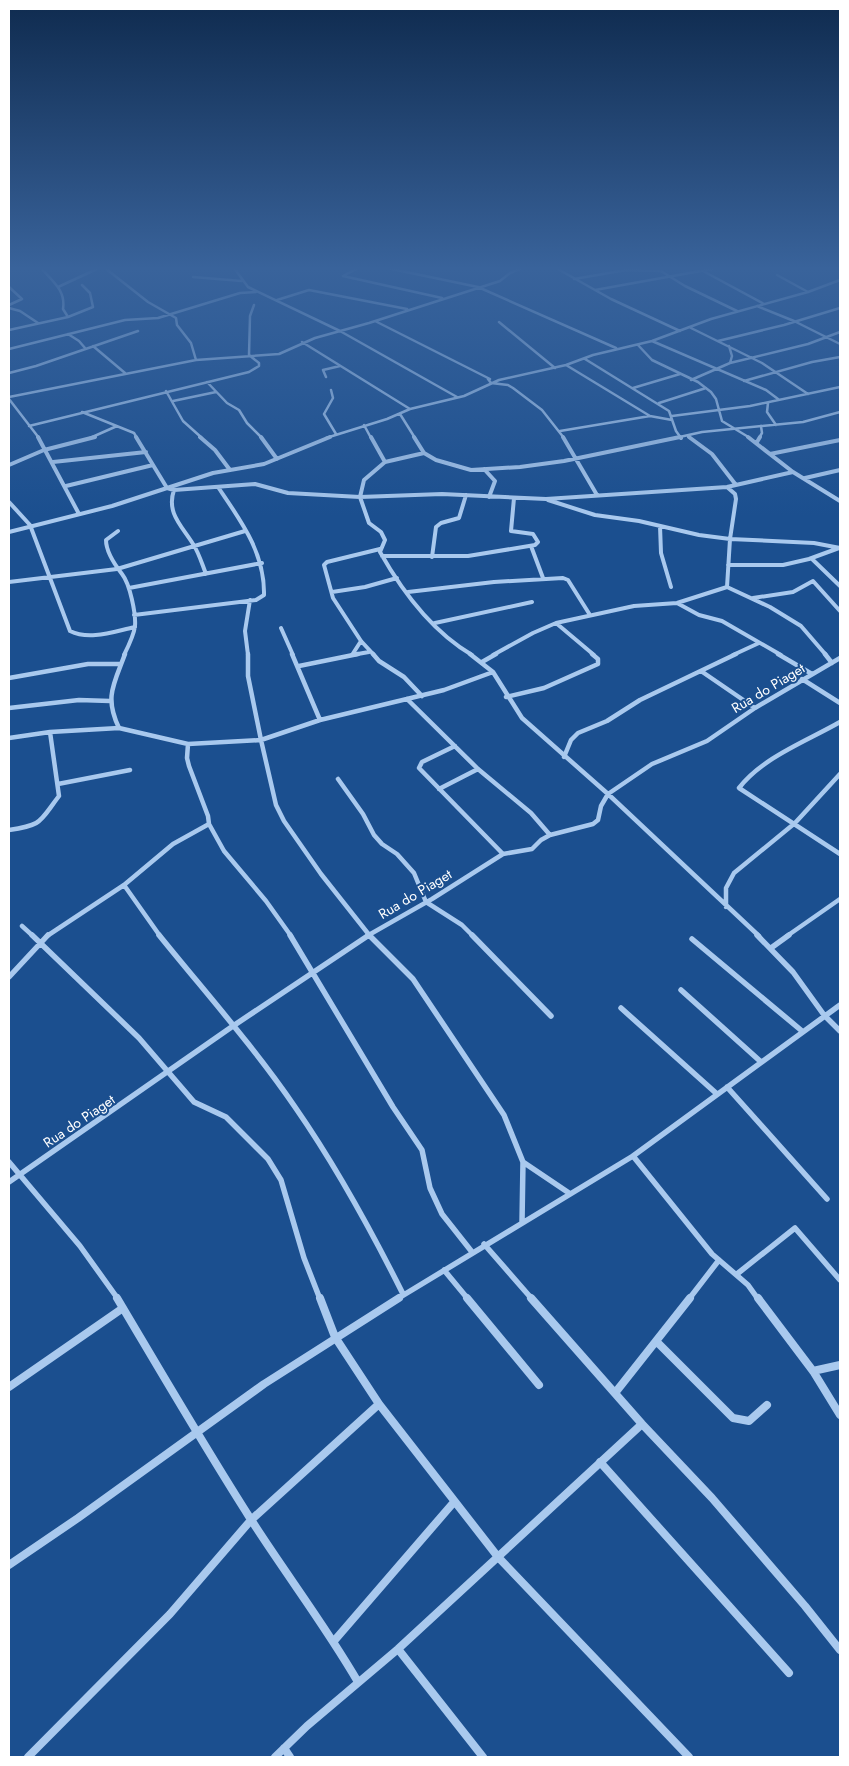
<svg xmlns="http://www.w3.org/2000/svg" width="849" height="1766" viewBox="0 0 849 1766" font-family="Jost,sans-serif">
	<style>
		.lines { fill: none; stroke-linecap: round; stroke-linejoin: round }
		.street-far4 { stroke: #a9c9ee; stroke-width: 2.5 }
		.street-far3 { stroke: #a9c9ee; stroke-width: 4 }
		.street-far2 { stroke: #a9c9ee; stroke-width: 4.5 }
		.street-far1 { stroke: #a9c9ee; stroke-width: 5.5 }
		.street { stroke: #a9c9ee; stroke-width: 8 }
		.labels { text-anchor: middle; stroke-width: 4; stroke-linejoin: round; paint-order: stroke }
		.street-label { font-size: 14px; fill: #fff; stroke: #1b4f8f }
	</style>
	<rect width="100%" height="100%" fill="#1b4f8f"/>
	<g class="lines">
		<!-- street-far4 -->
		<path class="street-far4" d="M105,268L148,302L176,318L177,325L191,343L196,360
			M234,268L248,287L340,331L457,397
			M358,268L343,276L442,298
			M387,268L478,287L616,348
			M556,268L611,299L680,331
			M703,271L764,304
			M777,275L808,292
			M193,277L242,281
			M574,279L626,270L661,271L685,286L737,311
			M9,287L22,299L9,305
			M58,287L99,268
			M595,290L717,268
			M277,300L309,290L407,309
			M757,306L794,321L840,344
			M9,308L20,311L38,323
			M68,317L93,307L90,293L82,285
			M375,321L490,379
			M499,322L555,368
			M691,328L762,363L808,394
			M9,330L68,317L63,309C66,290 52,281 41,268
			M68,334L79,341L85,348
			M652,341L766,390L778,399
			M718,341L784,325L840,308
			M302,342L410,409
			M638,345L652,360L698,382L711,392L716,399L722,421L750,438
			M93,346L125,373
			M729,346L732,356L730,363
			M9,349L125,320L158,318L240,293L256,292
			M585,359L669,411L676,431L681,438
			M566,365L650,416L672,420
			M9,373L36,366L138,331
			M326,377L323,370L340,366
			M488,379L491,383L508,385L513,388L542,410L564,438
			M691,380L730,363L808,344L840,332
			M744,381L812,362L840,357
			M207,382L227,403L239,410L247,423L262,438
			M633,388L680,374
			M331,390L333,398L324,414L336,434
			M166,391L183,421L202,438
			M9,397L196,360L279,354L315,338L369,323L500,281L510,273L522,268
			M9,399L39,438
			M173,401L216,392
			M659,403L706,388
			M768,403L767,412L776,425
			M82,412L134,433L137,438
			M400,414L415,438
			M672,416L750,406L840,387
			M364,425L371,438
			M29,426L249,372L259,366V363L249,355L250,316L254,305
			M560,431L650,416
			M688,436L690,438
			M90,438L117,426
			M326,438L387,419L410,409L464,396L499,380L566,365L593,355L652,341L711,319L808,292L840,280
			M675,438L702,432L803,422L840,412
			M759,438L762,433L761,426"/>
		<!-- street-far3 -->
		<path class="street-far3" d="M38,437L79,514
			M136,437L167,488L174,490L255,484L288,493L360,497L442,494L546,499L727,487L793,472
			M200,437L215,450L230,470
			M261,437L277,459
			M371,437L385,462L364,480L360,497L369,523L381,532L385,540L380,552C402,591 433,632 472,655
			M414,437L424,453L436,460L471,470L520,467L564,461L680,437
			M563,437L597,495
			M680,437L681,438
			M689,437L712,454L736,485
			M748,437L793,472L840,501
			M757,442L760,437
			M770,454L840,440
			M53,462L146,452
			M385,462L424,453
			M9,465L44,450L95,437
			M484,469L495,481L489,497
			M805,478L840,470
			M66,486L153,465
			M727,487L735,494L736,499L730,539L727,587L770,607L801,626L826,655
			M174,490C166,513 182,526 193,544C199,553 202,564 206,574
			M548,500L595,515L639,521L699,535L730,539L814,543L840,548
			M9,502L30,525L70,631C90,641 115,631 135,627
			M660,526L661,553L671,587
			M118,531L106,540C106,552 115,565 122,574C130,584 136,614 135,626C134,635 128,647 124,655
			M9,532L112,506L213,473L264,464L330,437
			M531,546L543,578
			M382,556H468L535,545L538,542L533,534L511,531L514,498
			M432,557L436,527L441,523L459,518L466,495
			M812,559L840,586
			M728,565H783L809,559L839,548
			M9,582L117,569L245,531
			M129,588L262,563
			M332,592L365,587L397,578
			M408,592L494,582L563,578L568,580L590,615
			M753,598L793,592L813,581L840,611
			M677,603L699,615L722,621L781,655
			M134,615L256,600L264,595C265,553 241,521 218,487
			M435,623L532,602
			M556,623L594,655
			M281,628L293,655
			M248,655L245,631L250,600
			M352,655L361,641
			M352,655L369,652
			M374,655L361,641L333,598L324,565L327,562L380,549
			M493,655L533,633L556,623L634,606L677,603L727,587
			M733,655L759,643"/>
		<!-- street-far2 -->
		<path class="street-far2" d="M292,654L320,720
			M373,654L379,661L404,677L422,696
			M470,654L493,672L522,718L608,794L759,936
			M778,654L812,674
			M825,654L832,663
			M482,662L496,654
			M299,666L358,654
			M701,671L755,708
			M9,678L88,664H120
			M802,679L840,703
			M506,697L544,688L598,664V659L592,654
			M407,699L478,769L531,813L550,835
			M9,708L79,700L110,701
			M840,722C807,741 763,757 739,788L840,854
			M119,728C104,697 114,684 125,654
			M9,738L50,732L119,728L188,744L261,740L248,676V654
			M455,746L422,762L419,768L503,854
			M564,757L571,740L578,733L607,721L640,700L736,654
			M338,779L363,814L374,835L382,844L397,854L414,873L426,902L462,925L473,936
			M58,784L130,770
			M439,789L478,769
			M209,824L224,851L266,901L291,936
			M9,830C43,825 39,822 59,796L50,732
			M124,885L160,936
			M726,907V888L734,873L795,823L840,774
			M22,926L33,936
			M47,936L124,885L173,844L209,824L208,816L189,766L187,758L188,744
			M367,936L432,899L503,854L532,849L541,840L550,835L593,824L598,820L601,806L608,794L652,764L707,741L755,708L840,658
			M370,936L321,874L284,821L276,805L261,740L320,720L444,690L493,672
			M787,936L840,899"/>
		<!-- street-far1 -->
		<path class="street-far1" d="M32,935L139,1038L194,1102L226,1117L268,1159L281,1180L304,1258L320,1299
			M159,935C205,992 254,1047 295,1107C336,1166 371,1230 403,1294
			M290,935L393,1107L422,1150L430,1188L442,1214L472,1252
			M369,935L413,979L504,1115L523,1162L522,1222
			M472,935L551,1016
			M757,935L793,972L824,1015L840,1031
			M692,939L802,1031
			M771,948L789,935
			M9,977L48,935
			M681,990L760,1061
			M621,1008L717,1094
			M727,1087L827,1199
			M633,1156L712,1254L748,1285L758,1299
			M9,1162L80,1246L118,1299
			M523,1162L569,1193
			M9,1182L233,1026L369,935
			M484,1244L532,1299
			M444,1270L468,1299
			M737,1274L795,1228L840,1280
			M397,1299L633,1156L840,1005
			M689,1299L719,1260"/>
		<!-- street -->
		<path class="street" d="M117,1298C161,1372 204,1446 250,1518C285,1573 325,1625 358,1682
			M320,1298L335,1337L379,1404L498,1557L689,1757
			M467,1298L539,1385
			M531,1298L642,1424L712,1498L805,1606L840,1650
			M758,1298L813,1371L840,1415
			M657,1342L733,1418L749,1421L767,1405
			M813,1371L840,1365
			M9,1387L123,1308
			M615,1393L690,1298
			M600,1462L789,1673
			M9,1565L78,1518L264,1384L399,1298
			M334,1641L454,1502
			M398,1649L483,1757
			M284,1748L290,1757
			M28,1757L170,1614L251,1520L379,1404
			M275,1757L307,1726L398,1649L642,1424"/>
	</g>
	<!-- sky -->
	<linearGradient id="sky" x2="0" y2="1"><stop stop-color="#0f2b4f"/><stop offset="0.52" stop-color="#39639b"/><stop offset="1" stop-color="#39639b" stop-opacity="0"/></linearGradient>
	<rect width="849" height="516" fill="url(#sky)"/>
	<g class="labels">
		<!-- street labels -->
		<g class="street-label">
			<text transform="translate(768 688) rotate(-31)" y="5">Rua do Piaget</text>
			<text transform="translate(415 894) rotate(-31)" y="5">Rua do Piaget</text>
			<text transform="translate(79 1121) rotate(-34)" y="5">Rua do Piaget</text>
		</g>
	</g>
	<!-- border -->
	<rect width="849" height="1766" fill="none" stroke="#ffffff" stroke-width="20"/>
</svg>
